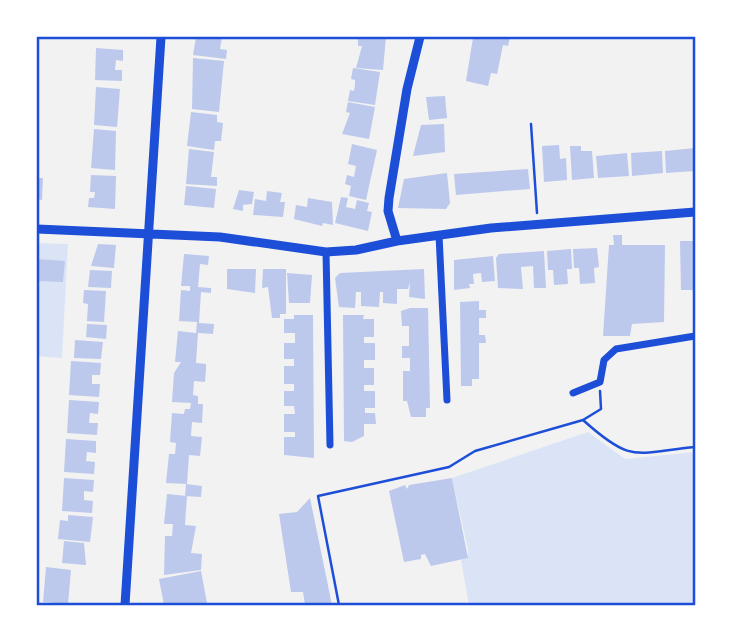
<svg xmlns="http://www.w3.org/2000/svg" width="732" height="642" viewBox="0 0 732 642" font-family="'Archivo Narrow',sans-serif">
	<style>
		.green { fill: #dbe4f7 }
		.building { fill: #bdc9ec }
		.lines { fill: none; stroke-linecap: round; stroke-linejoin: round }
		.path { stroke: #1d4ed8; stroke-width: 2.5 }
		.minor { stroke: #1d4ed8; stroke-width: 7 }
		.tertiary { stroke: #1d4ed8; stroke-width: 9 }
		.neatline { fill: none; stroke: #1d4ed8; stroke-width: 2.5 }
	</style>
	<rect width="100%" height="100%" fill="#f2f2f2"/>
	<!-- green -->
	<path class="green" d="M37,243L68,244L62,358L37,356Z
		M588,432L625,459L695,452V605H469L461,560L468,558V549L452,478Z"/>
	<!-- building -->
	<path class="building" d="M196,37H222L220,49L227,50L226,59L193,55Z
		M358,37H386L383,70L356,68L362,46H358Z
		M479,37H510L508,46L503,45L497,74L491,73L488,86L466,81L473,38Z
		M96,48L123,50V61L116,60L115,70H122V81L95,80Z
		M193,58L224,61L219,112L192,109Z
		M353,68L380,72L375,105L348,101L350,90L354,91L355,85V80L351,79Z
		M96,87L120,89L117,127L94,125Z
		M445,96L447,118L429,120L426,97Z
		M348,102L375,107L369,139L342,134L350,113L346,112Z
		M191,112L217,115V122L223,123L221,141H215L214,150L187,146Z
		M444,124L445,152L413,156L421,125Z
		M94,129L116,131L115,170L91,168Z
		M352,144L377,150L366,200L349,196L351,186L345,184L347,175L354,177L356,166L348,164Z
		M559,145L560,159L566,158L567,180L544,182L542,146Z
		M570,146H581V151H592L594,178L572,180Z
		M695,148V171L666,173L665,151Z
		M189,149L214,152L211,177H217V186L186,184Z
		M662,151L663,173L632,176L631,153Z
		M627,153L629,176L598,178L596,156Z
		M528,169L530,189L456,195L454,174Z
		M447,173L450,203L446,209L398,208L404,179Z
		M91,175L116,176L115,209L88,207L89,198H94L95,192H90Z
		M37,178H43L42,200L37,199Z
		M186,186L216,189L214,208L184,205Z
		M239,190L254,192L252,204L243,205V211L233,209Z
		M267,191L282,193L280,202H285L283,217L253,215L255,199L266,201Z
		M341,197L348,198L346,207L355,209L357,200L369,203L367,211L372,212L368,231L335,223Z
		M308,198L332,202L333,225L323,223L322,226L294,219L296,205L307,207Z
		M613,235H622V245H665L664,322L632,324L630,336H603L609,245H614Z
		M680,241H695V290H681Z
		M98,244L116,245L114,268L91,266Z
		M597,248L599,267L594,268L595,283L580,284L579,268H574L573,249Z
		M571,249L572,269H567L568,284L554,285L553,270H548L547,251Z
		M544,251L546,288H534L533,266L521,267L523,289L498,288L496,258L499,254Z
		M184,254L209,256L208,265L200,264L198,287L211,288V293L201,292L199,323L214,324L213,334L198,333L196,363L206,364V370L205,382L194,381L193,395L198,396V404H203L202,423L192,422L191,436L202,437L200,456L189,455L187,484L166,483L169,454H175L176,443L170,442L172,413L184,414L185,409H190L191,403L172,402L174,373L181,362H175L178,331L196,333L197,322L179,321L181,290L190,291V286H181Z
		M493,256L495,281L482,282L481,273L473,274L474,284H469L470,288L454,290V260Z
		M37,259L65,261L63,282L37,281Z
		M227,269H256L255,293L227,289Z
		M263,269H286V314H280V318H272L268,287L262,288Z
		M424,269L425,299L409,297L410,282L408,289H397V304L383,303V292H380L379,307L361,306V292H356L355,308L339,307L335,278L340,273Z
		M90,270L112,271L111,288L88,287Z
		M287,273L312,275L310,303H289Z
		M84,290L106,291L104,322L87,321L88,304L83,303Z
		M479,301V310H486V318H479V335H485L486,343H479V379H472V386H461L460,302Z
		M410,308H428L430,408H426V417H411L407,401H403V371H410V358H402V346H409V326H402L401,311Z
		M294,315H313L314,458L284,455V437H295V432H284V414H295L294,406H284V391H294V384H284V366H294V359H284V343H295V333H284V319H294Z
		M343,315H364L363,319H374V337H364V343H375V360H364V368H374V385H364V391H375V408H365V413H375L376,424H364V436L352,442L344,441Z
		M87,324L107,325L106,339L86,337Z
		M75,340L103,342L101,359L74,358Z
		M71,361L101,363L100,375H92V384H100L99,397L69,395Z
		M69,400L99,402L98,414L90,413L89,423H98L97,435L67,433Z
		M66,439L96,441V453L87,452L86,461L95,462L94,474L64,472Z
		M64,478L94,480L93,492L84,491V500L93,501L92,513L62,511Z
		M452,478L468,558L431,566L425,554L421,555V559L404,562L389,491L405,485L407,489L409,485Z
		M186,484L202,486L201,497L185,496Z
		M167,494L187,496L185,525L196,526L191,553L202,554L201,570L164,575L165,536H172L173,524H164Z
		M310,498L332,605H305L303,592H291L279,514L297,512Z
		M68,515L93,517L90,542L58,539L60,520L68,521Z
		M64,541L84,543L86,565L62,563Z
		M46,567L71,570L68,604L43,602Z
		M201,571L207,603L164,605L159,579Z"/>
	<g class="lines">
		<!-- path -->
		<path class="path" d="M531,124L537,213
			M583,420C632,464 634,453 695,447
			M339,605L318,496L449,467L475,451L583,420L601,409L600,391"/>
		<!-- minor -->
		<path class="minor" d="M439,235L447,400
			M326,252L330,445
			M573,393L600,382L604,360L616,349L695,336"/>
		<!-- tertiary -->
		<path class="tertiary" d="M37,229L220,237L326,252L356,250L397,241L491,228L695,212
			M397,241L388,211L389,198L407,89L420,37
			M125,605L161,37"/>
	</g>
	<!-- border -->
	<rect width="732" height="642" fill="none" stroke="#ffffff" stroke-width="77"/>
	<rect x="38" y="38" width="656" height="566" class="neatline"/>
</svg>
